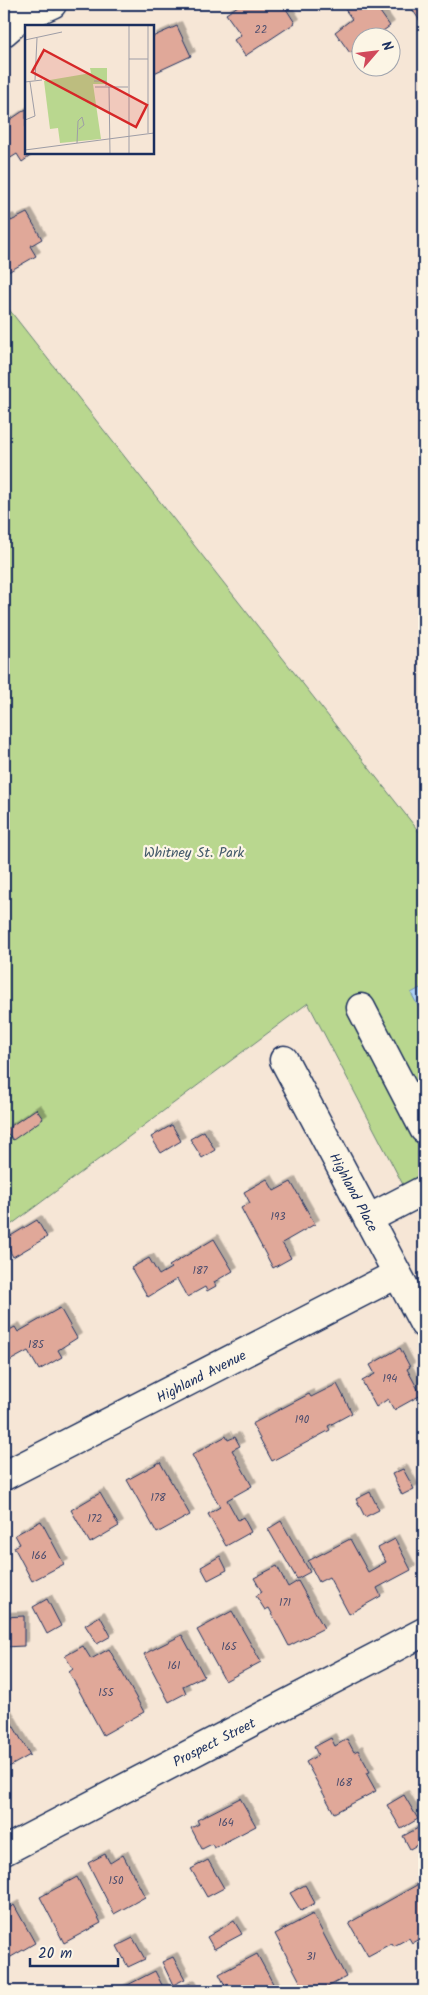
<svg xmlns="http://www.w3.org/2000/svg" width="428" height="1995" viewBox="0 0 428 1995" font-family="Kalam,sans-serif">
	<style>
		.green { fill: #b9d78f; stroke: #6a8376 }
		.water { fill: #add2f6; stroke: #7391b9 }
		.building { fill: #e0a899; stroke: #1b2f5e; filter: url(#shadow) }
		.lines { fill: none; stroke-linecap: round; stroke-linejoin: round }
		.minor-casing { stroke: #1b2f5e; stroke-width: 31 }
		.minor { stroke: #fcf5e5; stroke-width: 28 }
		.labels { text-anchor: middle; stroke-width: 4.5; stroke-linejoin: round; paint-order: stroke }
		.number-label { font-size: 11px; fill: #4c4d6d }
		.park-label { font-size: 14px; fill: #42596a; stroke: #fcf5e5 }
		.street-label { font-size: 14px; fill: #1b2f5e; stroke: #fcf5e5 }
		.inset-road { fill: none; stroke: #9e9da6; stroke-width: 1 }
		.view { fill: #d62828; fill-opacity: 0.15; stroke: #d62828; stroke-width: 2.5 }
		.inset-edge { fill: none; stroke: #1b2f5e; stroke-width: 2.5 }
	</style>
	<defs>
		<filter id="shadow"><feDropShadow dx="4.5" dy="-4.5" stdDeviation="0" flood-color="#0004"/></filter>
	</defs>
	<rect width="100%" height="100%" fill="#f6e6d6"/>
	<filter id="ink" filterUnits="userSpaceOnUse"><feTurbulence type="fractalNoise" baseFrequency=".02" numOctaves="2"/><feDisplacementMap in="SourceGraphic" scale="10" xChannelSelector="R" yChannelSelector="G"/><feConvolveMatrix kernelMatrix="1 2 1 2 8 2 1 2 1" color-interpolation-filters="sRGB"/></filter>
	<g filter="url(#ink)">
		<!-- green -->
		<path class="green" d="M4,303L424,838V1220L422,1221L308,1003L4,1230Z"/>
		<!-- water -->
		<path class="water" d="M424,986V1017L411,993Z"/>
		<!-- building -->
		<path class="building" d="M241,4H283L295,23L245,56L234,40L241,35L226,14Z
			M341,4H386L378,9L390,26L373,38H360V46L350,53L335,32L352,19Z
			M413,4H424V27L410,6Z
			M177,26L191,56L152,74V37Z
			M26,109V152H36L22,162L17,154L9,159L4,151V145L8,142L4,134V124Z
			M27,213L42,239L30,246L36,256L8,272L4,264V220L9,218L11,221Z
			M36,1109L43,1119L13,1140L5,1130Z
			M172,1125L181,1141L161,1153L151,1137Z
			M204,1131L215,1150L202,1158L190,1139Z
			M267,1179L274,1191L291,1182L315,1224L282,1243L291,1258L273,1268L241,1208L250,1203L244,1192Z
			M37,1220L47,1237L13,1257L4,1240Z
			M214,1239L233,1271L214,1282L216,1286L207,1291L205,1287L187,1297L177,1279L148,1297L131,1268L149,1258L159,1275L171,1268L169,1266Z
			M60,1308L77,1338L58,1350L62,1357L39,1370L28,1351L4,1364V1333L15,1327L18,1332Z
			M400,1348L410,1367L407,1369L421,1395L394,1410L388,1399L376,1407L362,1381L375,1374L370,1365Z
			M337,1384L352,1413L328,1426L330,1430L272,1461L252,1424L309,1394L311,1397Z
			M226,1436L228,1440L235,1437L240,1446L232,1450L252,1486L227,1500L238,1520L243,1517L251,1532L226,1546L208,1514L220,1507L192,1455Z
			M160,1462L190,1515L157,1533L127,1480Z
			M403,1469L414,1489L402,1495L392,1474Z
			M370,1492L379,1510L365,1517L356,1499Z
			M100,1493L119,1526L90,1543L71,1510Z
			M41,1521L64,1564L32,1581L14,1547L20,1544L15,1535Z
			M281,1521L310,1572L297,1579L268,1529Z
			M350,1539L368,1572L386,1562L378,1548L395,1539L411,1570L377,1588L381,1596L349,1614L329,1577L319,1582L308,1561Z
			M220,1556L227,1570L208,1580L201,1567Z
			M277,1566L288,1587L298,1581L324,1628L289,1646L269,1608L265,1610L256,1596L262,1592L254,1578Z
			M47,1599L61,1626L47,1634L33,1607Z
			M232,1611L261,1662L225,1681L197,1630Z
			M24,1616V1646L4,1647V1617Z
			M100,1616L111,1636L97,1644L85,1625Z
			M182,1635L204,1676L183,1686L186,1693L169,1702L144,1654Z
			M83,1646L91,1659L109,1649L144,1712L103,1735L69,1672L73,1669L65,1656Z
			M7,1715L30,1755L7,1768L4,1762V1716Z
			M331,1738L335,1746L347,1739L354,1752L358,1750L370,1772L366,1773L376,1791L334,1813L306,1762L318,1755L314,1747Z
			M404,1795L418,1819L401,1829L387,1805Z
			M240,1798L256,1826L214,1848L212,1844L202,1849L191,1828L199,1824L197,1820Z
			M424,1825V1841L410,1849L403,1836Z
			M105,1854L110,1863L123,1855L145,1897L114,1914L88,1863Z
			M208,1860L224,1888L207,1897L191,1869Z
			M77,1877L101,1923L64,1943L40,1897Z
			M424,1881V1936L412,1943L409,1938L394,1946L392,1943L368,1956L349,1923Z
			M305,1885L315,1903L301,1911L290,1893Z
			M14,1905L35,1943L4,1961V1911Z
			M313,1914L346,1977L320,1991H305L275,1934Z
			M234,1921L242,1934L214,1949L207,1937Z
			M133,1938L145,1959L128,1967L117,1946Z
			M257,1954L277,1991H228L219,1974Z
			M173,1957L185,1979L173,1985L162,1962Z
			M155,1971L165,1991H116Z
			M190,1984L194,1991H179L178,1990Z"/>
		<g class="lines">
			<defs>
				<path id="minor" d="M4,32L19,19L52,4
					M361,1008L424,1129
					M284,1060L424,1324
					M368,1219L424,1190
					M4,1476L397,1274
					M4,1851L424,1632"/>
			</defs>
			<!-- minor casing -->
			<use href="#minor" class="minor-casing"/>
			<!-- minor -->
			<use href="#minor" class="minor"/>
		</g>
	</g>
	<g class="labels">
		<!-- number labels -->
		<g class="number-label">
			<text x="261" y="33">22</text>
			<text x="278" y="1220">193</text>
			<text x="200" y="1274">187</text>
			<text x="36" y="1348">185</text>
			<text x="390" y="1382">194</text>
			<text x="302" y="1423">190</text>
			<text x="158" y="1501">178</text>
			<text x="95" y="1522">172</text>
			<text x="39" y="1559">166</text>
			<text x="285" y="1606">171</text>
			<text x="229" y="1650">165</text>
			<text x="174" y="1669">161</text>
			<text x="106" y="1696">155</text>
			<text x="344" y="1786">168</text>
			<text x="226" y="1826">164</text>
			<text x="116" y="1884">150</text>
			<text x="311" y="1960">31</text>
		</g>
		<!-- park labels -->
		<g class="park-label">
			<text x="194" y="857">Whitney St. Park</text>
		</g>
		<!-- street labels -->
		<g class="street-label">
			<text transform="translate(354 1192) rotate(62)" y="5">Highland Place</text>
			<text transform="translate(201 1376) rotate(-27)" y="5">Highland Avenue</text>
			<text transform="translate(214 1742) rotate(-27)" y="5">Prospect Street</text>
		</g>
	</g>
	<!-- overview -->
	<g transform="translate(25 25)">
		<rect width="129" height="129" fill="#f6e6d6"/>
		<path d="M65,43H82V59H68L76,114L35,118L33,103L25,104L19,56L66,48Z" fill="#b9d78f"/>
		<path class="inset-road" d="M104,0V129M0,15L37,7M104,34H123M10,55L12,13M69,56H81V61M0,57L17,55M70,62H103M84,62L85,129M0,95L10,91L5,57M123,108V0M52,118L53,96L57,92L59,100L54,104M0,125L129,108"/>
		<path class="view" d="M19,25L122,80L111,102L7,47Z"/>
		<rect width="129" height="129" class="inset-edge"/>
	</g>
	<!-- margin -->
	<rect width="428" height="1995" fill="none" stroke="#fcf5e5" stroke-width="20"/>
	<rect x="10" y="10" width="408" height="1975" fill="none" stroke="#1b2f5e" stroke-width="2" filter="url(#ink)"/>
	<!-- north arrow -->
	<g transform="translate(376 52) rotate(62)"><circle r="24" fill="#fcf5e5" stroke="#a2a6af"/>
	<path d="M0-4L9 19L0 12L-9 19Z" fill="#d1495b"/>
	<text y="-8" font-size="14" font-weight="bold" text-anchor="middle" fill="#1b2f5e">N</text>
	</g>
	<!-- scale -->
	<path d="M30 1958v8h88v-8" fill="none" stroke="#1b2f5e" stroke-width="2.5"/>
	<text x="38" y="1958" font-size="15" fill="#1b2f5e" stroke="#fcf5e5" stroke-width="4" paint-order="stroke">20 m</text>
</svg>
